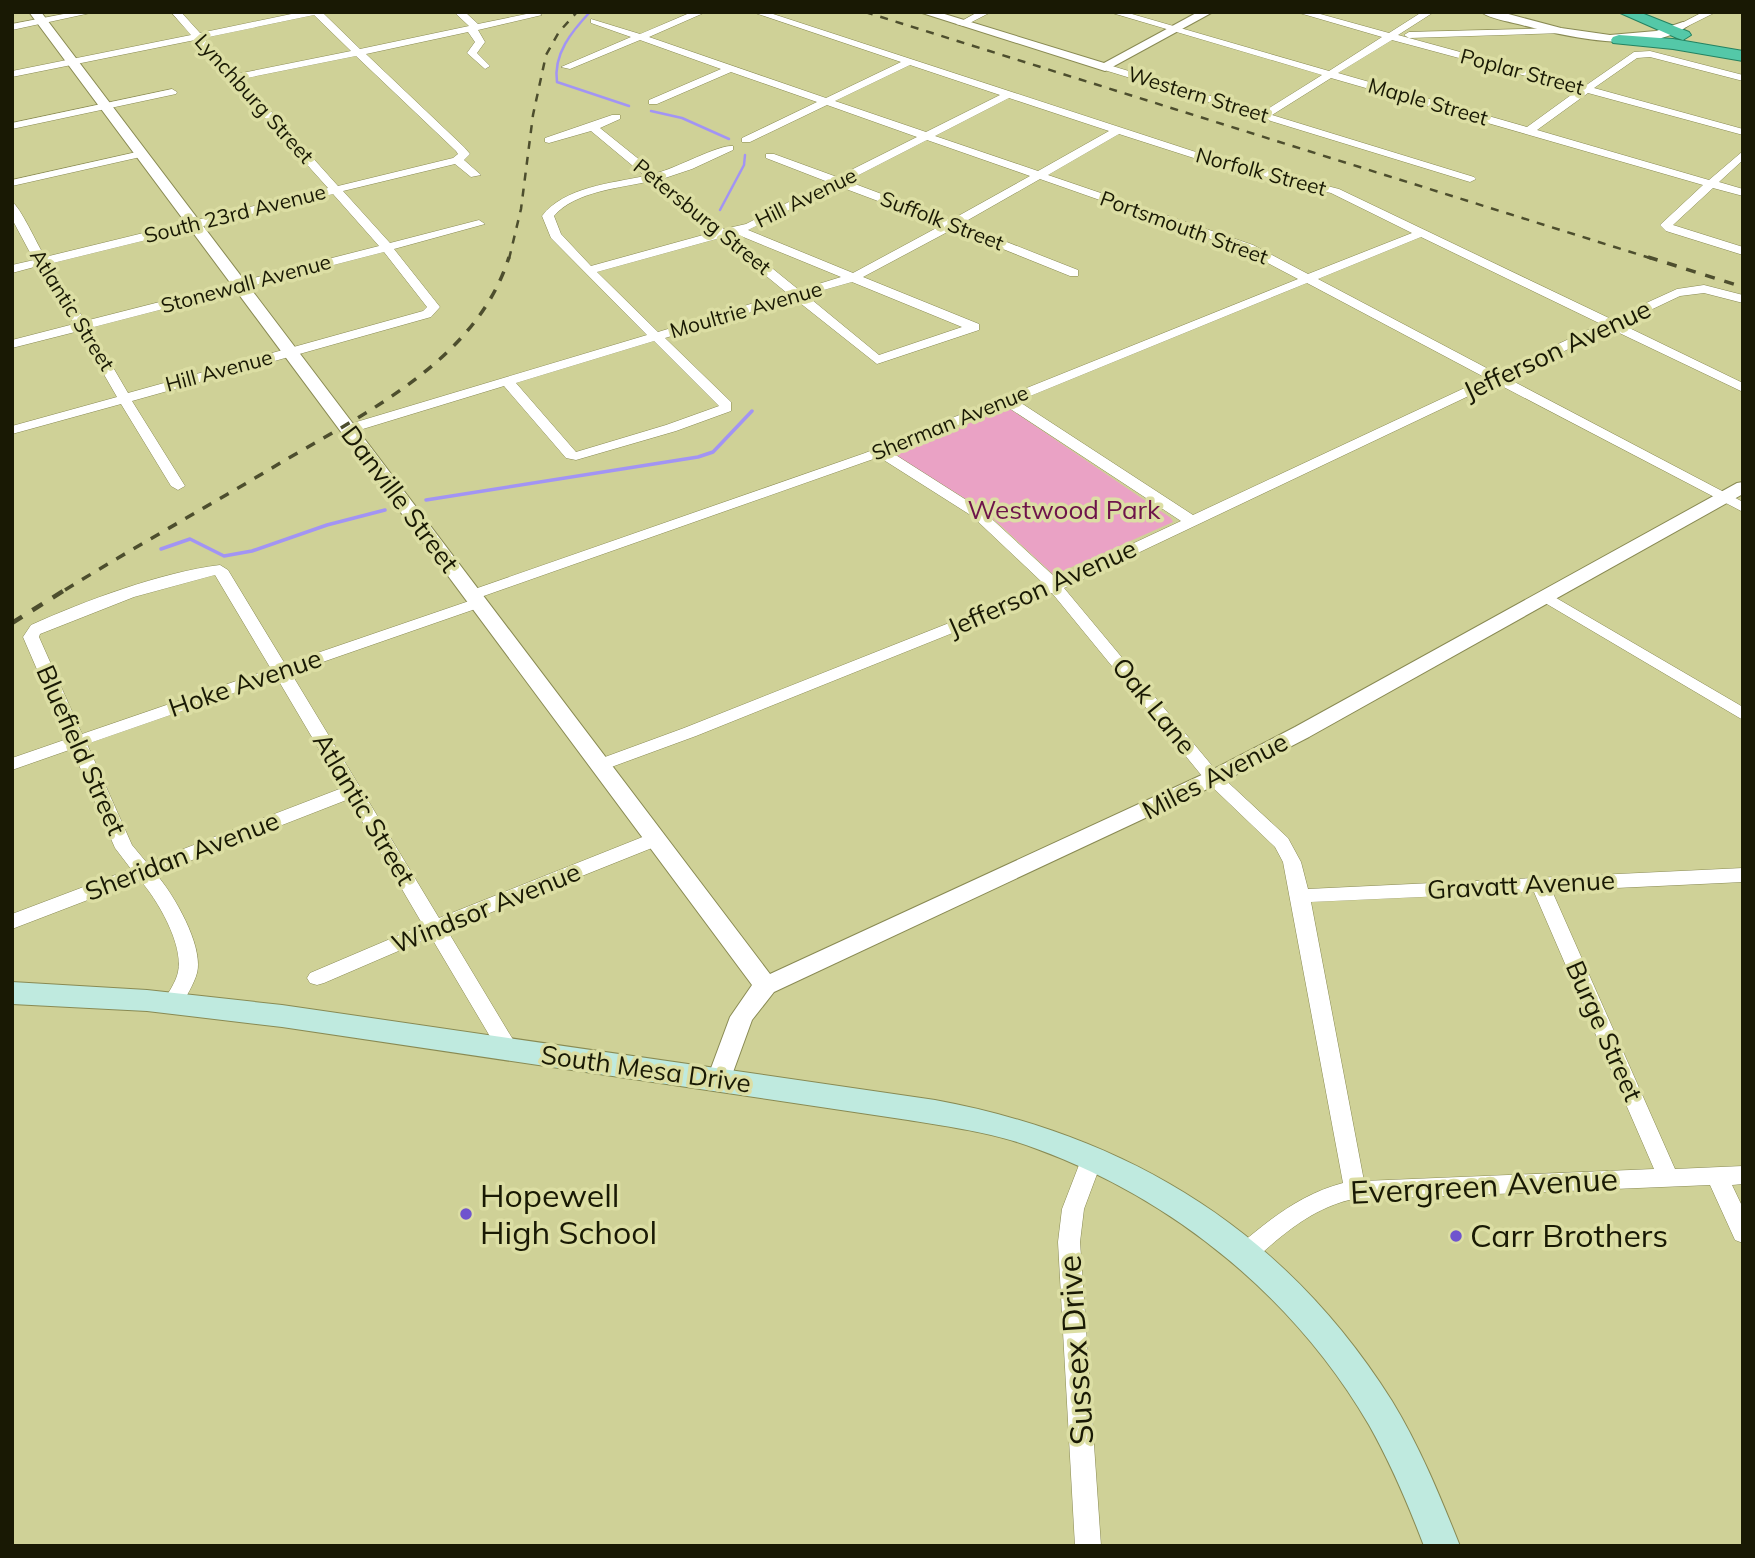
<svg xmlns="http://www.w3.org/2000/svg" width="1755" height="1558" viewBox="0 0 1755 1558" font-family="Mulish,sans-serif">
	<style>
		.green { fill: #eaa2c5 }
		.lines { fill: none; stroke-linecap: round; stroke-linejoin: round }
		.stream-far1 { stroke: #a294f4; stroke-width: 2.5 }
		.stream { stroke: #a294f4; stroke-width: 3.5 }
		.minor-casing { stroke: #898a53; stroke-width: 1 }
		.tertiary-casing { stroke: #898a53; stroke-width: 2 }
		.secondary-casing { stroke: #898a53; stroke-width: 2 }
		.trunk-casing { stroke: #248261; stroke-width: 2 }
		.minor { fill: #fff; fill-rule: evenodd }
		.tertiary { fill: #fff; fill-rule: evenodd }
		.secondary { fill: #bfeadf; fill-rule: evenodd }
		.trunk { fill: #54c8a8; fill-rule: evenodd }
		.rail-far2 { stroke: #4d4e2e; stroke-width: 2.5; stroke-dasharray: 8 8; stroke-linecap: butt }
		.rail-far1 { stroke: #4d4e2e; stroke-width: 3.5; stroke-dasharray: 10 10; stroke-linecap: butt }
		.rail { stroke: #4d4e2e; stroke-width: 4.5; stroke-dasharray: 12 12; stroke-linecap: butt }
		.poi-dot { fill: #6f54ce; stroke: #dcdea4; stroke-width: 2.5 }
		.labels { text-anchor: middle; stroke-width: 7; stroke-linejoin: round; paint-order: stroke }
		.far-street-label { font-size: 21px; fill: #191904; stroke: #dcdea4 }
		.street-label { font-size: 26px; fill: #191904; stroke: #dcdea4 }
		.park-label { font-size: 26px; fill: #6e144a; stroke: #dcdea4 }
		.near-street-label { font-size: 32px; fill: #191904; stroke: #dcdea4 }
		.near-poi-label { font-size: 32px; fill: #191904; stroke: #dcdea4; text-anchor: start }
	</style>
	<rect width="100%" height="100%" fill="#cfd197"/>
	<!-- green -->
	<path class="green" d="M1010,409L1171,518L1173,522L1054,575L984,510L897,457L896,453L1002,410Z"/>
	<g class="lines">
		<!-- stream-far1 -->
		<path class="stream-far1" d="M590,12C572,31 553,54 557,82L629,106
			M651,111L682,118L729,139
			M720,210L744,165L745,155"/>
		<!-- stream -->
		<path class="stream" d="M426,500L698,457L713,452L752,411
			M161,549L190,539L224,556L252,551L327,525L385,510"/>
		<defs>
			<path id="minor" d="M74,12H95L12,30V24Z
				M171,12H181L200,33L301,12H322L360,49L469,26L454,12H465L478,24L536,12L542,15L478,30L485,42L477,53L490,66L485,69L467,53L475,42L468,32L366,54L464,147L470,154L464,160L481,175L471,177L455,164L343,191L390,243L479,220L485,224L394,249L440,307L431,317L132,401L185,486L178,490L171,486L121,404L12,434V426L117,397L79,331L12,348V340L74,324L38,266L12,273V265L34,260L12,219V202C20,206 38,246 45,257L328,188L195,40L12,77V71L191,35ZM314,15L351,51L237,74L204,38ZM356,56L456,151L458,154L453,158L338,186L242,79ZM333,194L379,246L85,321L49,264ZM384,252L427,307L423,311L128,393L90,328Z
				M692,12H706L649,37L826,98L901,62L752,12H767L1208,156L1339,189L1611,319L1677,289L1704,285L1743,295V303L1704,293L1680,296L1621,324L1743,383V392L1611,329L1507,378L1743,502V512L1496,383L1064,588L1219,774L1288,838L1301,862L1308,889L1743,868V882L1552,891L1675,1169L1743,1166V1184L1732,1185L1743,1208V1243L1735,1240L1710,1185L1349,1200C1310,1210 1282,1235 1253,1261L1245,1264L1237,1261L1234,1254L1237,1247C1270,1219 1301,1194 1343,1183L1283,862L1275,847L1207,782L1052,593L696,736L606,769H594L591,765L594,761L684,728L1045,585L972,516L879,457L478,598L484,600L486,603L484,606L291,673L439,918L650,834H662L665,839L662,844L447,930L515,1043L518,1049L515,1055L508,1057L501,1055L431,937L324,983L317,985L310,983L307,978L310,973L423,925L349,799L156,874C173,893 204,946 197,973C194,984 186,997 180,1007L173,1010L166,1007L163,1002C168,993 176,982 178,972C184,945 157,899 140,880L12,929V914L131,869L115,848L72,749L12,770V758L67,739L23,637L31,625C84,601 162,572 220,565L228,570L285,664L472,600L466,598L464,595L466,592L865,453L1298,279L1245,251L1040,179L961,224L1078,270V276H1070L953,229L863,277L979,324V330L877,364L795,299L665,338L731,402V411L676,431L576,460L566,458L504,386L353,432H343V426L647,335L551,238L542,216C564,187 612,183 645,176L591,131L549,143L545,142V138L612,115H620V119L600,128L656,173C675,169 719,144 733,146V150L692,169L662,179L724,229L746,224L828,182L766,158V154H774L837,177L917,137L827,105L750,142H742V138L817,102L731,72L657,104H649V100L721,69L640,40L570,69L561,67L631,37L591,23V19L640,34ZM910,65L1000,95L926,132L835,101ZM1009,98L1109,131L1038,171L935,136ZM1119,134L1200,160L1331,193L1412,233L1308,274L1253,245L1048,175ZM927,140L1030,176L951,220L847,181ZM651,181L714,232L591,266L561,234L554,216C575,191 621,188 651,181ZM838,186L942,225L853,273L748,230ZM736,234L841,277L799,290L731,235ZM1421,237L1601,324L1496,373L1318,279ZM720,238L787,293L658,332L597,272ZM852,282L962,327L879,355L806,295ZM1307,283L1486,378L1193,515L1018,401ZM654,341L719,406L666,425L576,452L516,383ZM1006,406L1181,521L1057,579L982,510L891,452ZM215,575L271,669L82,734L39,637L40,634L134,597ZM277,678L342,788L147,863L132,845L87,744ZM1534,892L1654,1169L1364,1181L1311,902Z
				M978,12H991L964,26L956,24Z
				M1109,12H1125L1329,71L1382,37L1296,12H1313L1389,33L1422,12H1434L1398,35L1585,86L1634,52L1650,51L1743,75V81L1650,57L1637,58L1594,88L1743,129V135L1588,93L1537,130L1709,180L1743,151V160L1719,182L1743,189V196L1713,188L1673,225L1743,247V255L1666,231L1660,225L1703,185L1331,78L1272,115L1474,177L1476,179L1470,182L1101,69V65H1109L1263,112L1322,75ZM1392,40L1578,90L1527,127L1338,73Z
				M1703,12H1716L1686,27L1678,25Z
				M1560,28L1563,29V33L1409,38L1404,35L1409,32Z
				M172,89L177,92L176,94L12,129V123Z
				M141,151L145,152V156L12,186V180Z
				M1546,592L1743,707V720L1540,600L1538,597L1540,594Z
				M1092,1149L1100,1152L1103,1158L1084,1209L1080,1242L1101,1546H1075L1058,1242L1062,1209L1084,1152Z"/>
			<path id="tertiary" d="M29,12H41L770,974L1206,773L1295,727L1737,483L1743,482V494L1309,737L1220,783L774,992L752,1020L728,1086L719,1089L710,1086L707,1079L730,1017L752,985Z
				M919,12H938L1104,63L1198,12H1213L1105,71Z
				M1481,12H1501L1561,28L1610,35L1656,31L1683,22L1689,25C1649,57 1562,36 1518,24C1506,21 1491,19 1481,12Z"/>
			<path id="secondary" d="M12,982L147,990L282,1005L935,1100C1130,1136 1285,1231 1392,1401C1420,1447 1440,1496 1460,1546H1424C1408,1504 1391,1464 1369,1425C1295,1298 1174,1199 1037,1149C996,1133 951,1127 908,1120L282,1027L147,1011L12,1004Z"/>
			<path id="trunk" d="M1618,12H1639L1689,32L1691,35L1683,40L1677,38Z
				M1619,35L1673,39L1743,51V61L1673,49L1613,43L1611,40L1613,37Z"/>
		</defs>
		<!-- minor casing -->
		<use href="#minor" class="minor-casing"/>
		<!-- tertiary casing -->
		<use href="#tertiary" class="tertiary-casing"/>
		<!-- secondary casing -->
		<use href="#secondary" class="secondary-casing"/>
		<!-- trunk casing -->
		<use href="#trunk" class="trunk-casing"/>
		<!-- minor -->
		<use href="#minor" class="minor"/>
		<!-- tertiary -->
		<use href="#tertiary" class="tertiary"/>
		<!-- secondary -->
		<use href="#secondary" class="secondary"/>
		<!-- trunk -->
		<use href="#trunk" class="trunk"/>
		<!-- rail-far2 -->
		<path class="rail-far2" d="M865,12L1653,259
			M509,259L521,209L533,115L546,55L559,32L577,12"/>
		<!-- rail-far1 -->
		<path class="rail-far1" d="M1648,257L1743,287
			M65,590C133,548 203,509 272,468C360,415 476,363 509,257"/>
		<!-- rail -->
		<path class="rail" d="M12,623L68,588"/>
	</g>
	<!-- markers -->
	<g class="poi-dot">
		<circle cx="466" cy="1214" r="7"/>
		<circle cx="1456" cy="1236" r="7"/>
	</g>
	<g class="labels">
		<!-- far-street labels -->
		<g class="far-street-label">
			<text transform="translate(1522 72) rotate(15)" y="7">Poplar Street</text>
			<text transform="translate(1198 95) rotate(17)" y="7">Western Street</text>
			<text transform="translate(254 99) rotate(48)" y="7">Lynchburg Street</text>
			<text transform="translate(1428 102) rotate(16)" y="7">Maple Street</text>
			<text transform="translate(1261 172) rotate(15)" y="7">Norfolk Street</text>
			<text transform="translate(806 198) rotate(-26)" y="7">Hill Avenue</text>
			<text transform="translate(235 214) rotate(-14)" y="7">South 23rd Avenue</text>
			<text transform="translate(702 217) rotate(39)" y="7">Petersburg Street</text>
			<text transform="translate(942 221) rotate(21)" y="7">Suffolk Street</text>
			<text transform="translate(1184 228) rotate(20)" y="7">Portsmouth Street</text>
			<text transform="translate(246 284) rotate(-15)" y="7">Stonewall Avenue</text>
			<text transform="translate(72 310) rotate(58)" y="7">Atlantic Street</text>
			<text transform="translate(746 310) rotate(-16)" y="7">Moultrie Avenue</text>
			<text transform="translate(219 371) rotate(-15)" y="7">Hill Avenue</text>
			<text transform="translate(950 423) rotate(-22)" y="7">Sherman Avenue</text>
		</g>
		<!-- street labels -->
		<g class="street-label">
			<text transform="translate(1557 350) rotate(-25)" y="9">Jefferson Avenue</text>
			<text transform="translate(400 499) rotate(53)" y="9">Danville Street</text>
			<text transform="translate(1042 588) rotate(-24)" y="9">Jefferson Avenue</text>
			<text transform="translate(245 683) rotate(-19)" y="9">Hoke Avenue</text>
			<text transform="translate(1154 706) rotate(51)" y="9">Oak Lane</text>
			<text transform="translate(81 750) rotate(66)" y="9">Bluefield Street</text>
			<text transform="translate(1215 776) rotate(-27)" y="9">Miles Avenue</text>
			<text transform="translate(364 809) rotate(59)" y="9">Atlantic Street</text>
			<text transform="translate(182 856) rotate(-21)" y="9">Sheridan Avenue</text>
			<text transform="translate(1521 885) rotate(-3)" y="9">Gravatt Avenue</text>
			<text transform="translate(486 908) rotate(-22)" y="9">Windsor Avenue</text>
			<text transform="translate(1604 1031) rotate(66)" y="9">Burge Street</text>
			<text transform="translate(646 1069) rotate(8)" y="9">South Mesa Drive</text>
		</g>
		<!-- park labels -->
		<g class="park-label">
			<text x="1064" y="519">Westwood Park</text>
		</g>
		<!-- near-street labels -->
		<g class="near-street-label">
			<text transform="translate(1484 1186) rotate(-3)" y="11">Evergreen Avenue</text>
			<text transform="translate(1076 1350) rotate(-94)" y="11">Sussex Drive</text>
		</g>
		<!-- near-poi labels -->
		<g class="near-poi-label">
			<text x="480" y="1207">Hopewell<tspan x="480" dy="37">High School</tspan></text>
			<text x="1470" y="1247">Carr Brothers</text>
		</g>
	</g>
	<!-- border -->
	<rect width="1755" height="1558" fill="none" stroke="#191904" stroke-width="28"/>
</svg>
